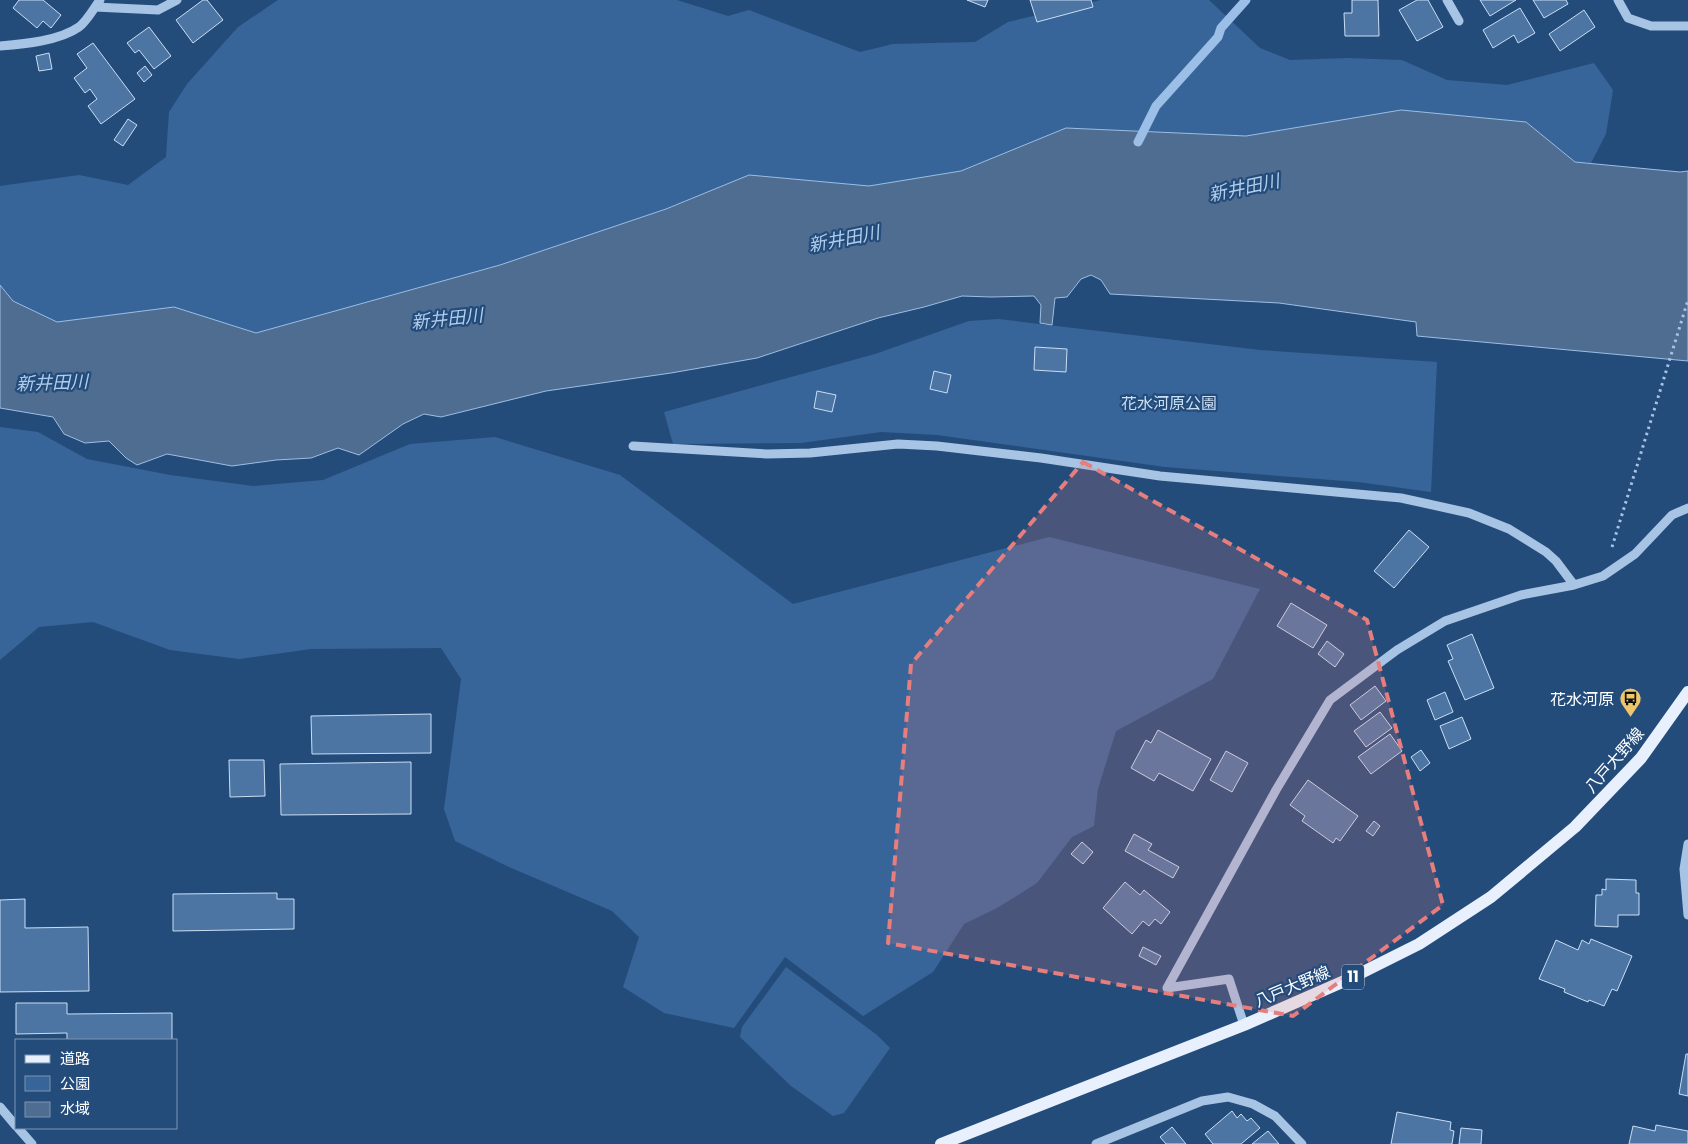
<svg xmlns="http://www.w3.org/2000/svg" width="1688" height="1144" viewBox="0 0 1688 1144" font-family="Poppins,'Noto Sans JP',sans-serif">
	<style>
		.green { fill: #376599 }
		.water { fill: #4f6d90; stroke: #9bbfe6 }
		.lines { fill: none; stroke-linecap: round; stroke-linejoin: round }
		.stream { stroke: #9bbfe6; stroke-width: 9 }
		.building { fill: #4c75a4; stroke: #cadef4 }
		.path { stroke: #a7c4e5; stroke-width: 3; stroke-dasharray: 2.5 4; stroke-linecap: butt }
		.minor { stroke: #a7c4e5; stroke-width: 9 }
		.major { stroke: #e7f0fc; stroke-width: 12 }
		.marked { fill: #e67e7e; fill-opacity: 0.2; stroke: #e67e7e; stroke-width: 4; stroke-dasharray: 10 6; stroke-linejoin: round }
		.labels { text-anchor: middle; stroke-width: 4.5; stroke-linejoin: round; paint-order: stroke }
		.shield { fill: #244c7b; stroke: #bdc9d7; stroke-width: 1 }
		.shield-label { font-size: 15px; font-weight: bold; fill: #fff }
		.park-label { font-size: 16px; fill: #cadef4; stroke: #244c7b }
		.poi-label { font-size: 16px; fill: #fff; stroke: #244c7b; text-anchor: end }
		.street-label { font-size: 16px; fill: #fff; stroke: #244c7b }
		.water-label { font-size: 18px; font-style: italic; fill: #b2ceed; stroke: #244c7b }
	</style>
	<rect width="100%" height="100%" fill="#244c7b"/>
	<!-- green -->
	<path class="green" d="M278,0H677L728,16L749,10L860,52L893,44L975,42L1008,22L1101,0H1209L1260,48L1290,60L1348,58L1402,60L1447,80L1507,85L1594,63L1613,90L1606,134L1591,163L1575,162L1526,122L1401,110L1246,136L1066,128L961,171L869,186L749,175L666,209L500,265L256,333L174,307L57,322L13,301L0,285V186L79,175L128,185L166,157L169,112L187,84L238,27Z
		M998,319L1260,350L1437,362L1431,492L1358,482L1165,467L937,435L881,432L801,443L673,444L664,412L875,354L969,321Z
		M0,427L38,432L87,459L170,475L253,486L323,480L410,444L495,437L620,475L793,604L1049,537L1260,589L1213,679L1116,731L1098,789L1094,826L1072,837L1037,883L997,908L964,924L933,972L863,1016L785,957L734,1028L664,1013L623,987L639,937L612,911L509,867L455,841L444,809L461,679L441,648L311,649L239,659L170,650L93,622L39,627L0,660Z
		M786,967L877,1035L890,1048L844,1113L833,1116L791,1086L740,1037L742,1027Z"/>
	<!-- water -->
	<path class="water" d="M1401,110L1526,122L1575,162L1680,172L1688,171V361L1417,336L1416,322L1279,303L1110,294L1101,280L1091,275L1081,279L1067,297L1055,298L1052,325L1040,323L1041,305L1034,296L991,297L962,296L924,307L878,318L757,358L671,373L546,391L441,417L424,414L403,424L359,455L338,448L311,458L276,460L232,466L167,454L137,465L126,458L109,441L85,443L64,434L53,417L0,408V285L13,301L57,322L174,307L256,333L500,265L666,209L749,175L869,186L961,171L1066,128L1246,136Z"/>
	<g class="lines">
		<!-- stream -->
		<path class="stream" d="M1138,142L1156,106L1218,37L1221,28L1246,0"/>
	</g>
	<!-- building -->
	<path class="building" d="M19,0H43L61,15L51,28L43,21L37,28L13,8Z
		M203,0H207L223,20L193,43L176,20Z
		M967,0H988L985,7Z
		M1030,0H1091L1093,7L1037,22Z
		M1352,0H1378L1379,36H1345L1344,13H1352Z
		M1417,0H1428L1443,27L1417,41L1399,10Z
		M1480,0H1516L1490,16Z
		M1533,0H1566L1568,4L1544,18Z
		M1520,8L1535,33L1518,43L1514,35L1493,48L1483,30Z
		M1584,10L1595,27L1560,51L1549,34Z
		M149,27L171,56L154,69L139,50L135,53L127,43Z
		M93,43L135,99L101,124L88,106L97,99L90,89L85,93L74,78L87,68L77,54Z
		M49,53L52,69L39,71L36,56Z
		M145,66L152,75L144,82L137,73Z
		M128,119L137,125L123,146L114,140Z
		M1035,347L1067,349L1066,372L1034,370Z
		M934,371L951,375L947,393L930,389Z
		M817,391L836,395L832,412L814,408Z
		M1409,530L1429,547L1394,588L1374,571Z
		M1291,603L1327,625L1313,648L1277,626Z
		M1472,634L1494,688L1465,700L1448,661L1453,659L1447,645Z
		M1327,641L1344,654L1335,667L1318,654Z
		M1375,686L1386,701L1361,720L1350,705Z
		M1445,692L1453,712L1435,720L1427,700Z
		M1380,712L1392,728L1366,747L1354,731Z
		M431,714V753L312,754L311,716Z
		M1462,717L1471,739L1449,749L1440,726Z
		M1158,730L1211,759L1193,791L1159,773L1154,781L1131,768L1146,740L1151,743Z
		M1390,734L1402,751L1371,774L1358,757Z
		M1421,750L1430,763L1420,771L1411,757Z
		M1226,751L1248,763L1232,792L1210,780Z
		M229,760H264L265,796L230,797Z
		M411,762V814L281,815L280,764Z
		M1308,780L1358,816L1340,841L1336,838L1333,843L1302,821L1305,816L1290,805Z
		M1374,821L1380,826L1373,836L1366,831Z
		M1134,834L1152,844L1148,850L1179,867L1173,878L1125,851Z
		M1082,842L1093,852L1083,864L1071,854Z
		M1606,879L1636,880V893H1639V915H1618V927L1595,926L1596,895H1602V889L1606,890Z
		M1125,882L1140,895L1144,890L1170,912L1161,924L1155,919L1149,926L1143,921L1132,934L1103,908Z
		M277,893V899H294V929L173,931V894Z
		M25,899V928L88,927L89,991L0,992V900Z
		M1591,939L1632,956L1617,991L1612,989L1604,1006L1589,1000L1588,1002L1564,992L1565,989L1539,979L1556,940L1578,950L1582,940L1589,944Z
		M1143,947L1161,956L1156,965L1139,956Z
		M16,1003H67V1014L172,1013V1040H67V1033L16,1034Z
		M1686,1054H1688V1096L1679,1094Z
		M1232,1111L1237,1118L1241,1114L1247,1121L1251,1118L1260,1128L1241,1144H1213L1205,1134Z
		M1397,1112L1451,1122L1450,1130L1454,1131L1452,1144H1391Z
		M1656,1125L1688,1131V1144H1629L1633,1126L1655,1131Z
		M1172,1127L1186,1144H1166L1160,1137Z
		M1461,1128L1482,1130L1481,1144H1459Z
		M1268,1131L1279,1144H1252Z"/>
	<g class="lines">
		<!-- path -->
		<path class="path" d="M1612,547L1688,300"/>
		<!-- minor -->
		<path class="minor" d="M1447,0L1459,21
			M1618,0L1628,18L1651,26H1688
			M95,7L158,10L177,0
			M0,46C24,44 59,41 79,27C87,21 94,8 100,0
			M633,446L767,454L810,453L898,444L937,446L1041,458L1160,476L1401,498L1469,513L1509,529L1546,552L1556,561L1574,585
			M1688,844L1684,869L1688,915
			M1244,1025L1229,979L1167,988L1276,790L1330,700L1397,650L1445,621L1521,595L1574,585L1603,576L1635,554L1672,515L1688,508
			M0,1107L16,1126
			M18,1128L32,1144
			M1096,1144L1202,1101L1228,1097L1253,1104L1275,1116L1302,1144"/>
		<!-- major -->
		<path class="major" d="M941,1144L1244,1025L1349,979L1419,944L1491,897L1575,827L1641,758L1688,692"/>
	</g>
	<!-- marked area -->
	<path class="marked" d="M1083,462L1367,620L1443,905L1293,1016L888,943L911,664Z"/>
	<!-- icons -->
	<defs>
		<symbol id="bus-pin" viewBox="-11 -11 22 30"><path d="M0 17L-7.5 6A9.5 9.5 0 1 1 7.5 6Z" fill="#efc66a" stroke="#244c7b"/><path d="M-5-6H5V4H4V6H2V4H-2V6H-4V4H-5ZM-3.5-4V0h7V-4ZM-3.5 1.2v1.5H-2V1.2ZM2 1.2v1.5H3.5V1.2Z" fill="#111"/></symbol>
	</defs>
	<g fill-rule="evenodd">
		<use href="#bus-pin" x="1618" y="686" width="25" height="34"/>
	</g>
	<g class="labels">
		<!-- shield labels -->
		<rect class="shield" x="1342" y="964.5" width="22" height="25" rx="4"/>
		<g class="shield-label">
			<text x="1353" y="982">11</text>
		</g>
		<!-- park labels -->
		<g class="park-label">
			<text x="1169" y="409">花水河原公園</text>
		</g>
		<!-- poi labels -->
		<g class="poi-label">
			<text x="1614" y="705">花水河原</text>
		</g>
		<!-- street labels -->
		<g class="street-label">
			<text transform="translate(1614 760) rotate(-49)" y="6">八戸大野線</text>
			<text transform="translate(1292 986) rotate(-23)" y="6">八戸大野線</text>
		</g>
		<!-- water labels -->
		<g class="water-label">
			<text transform="translate(1244 188) rotate(-12)" y="6">新井田川</text>
			<text transform="translate(844 239) rotate(-11)" y="6">新井田川</text>
			<text transform="translate(447 319) rotate(-6)" y="6">新井田川</text>
			<text transform="translate(52 383) rotate(-2)" y="6">新井田川</text>
		</g>
	</g>
	<!-- legend -->
	<rect x="15" y="1039" width="162" height="90" fill="#244c7b" stroke="#7c94b0"/>
	<rect x="25" y="1055" width="25" height="8" fill="#e7f0fc" stroke="#7c94b0"/>
	<text x="60" y="1064" font-size="15" fill="#ffffff">道路</text>
	<rect x="25" y="1076" width="25" height="15" fill="#376599" stroke="#7c94b0"/>
	<text x="60" y="1089" font-size="15" fill="#ffffff">公園</text>
	<rect x="25" y="1102" width="25" height="15" fill="#4f6d90" stroke="#7c94b0"/>
	<text x="60" y="1114" font-size="15" fill="#ffffff">水域</text>
</svg>
